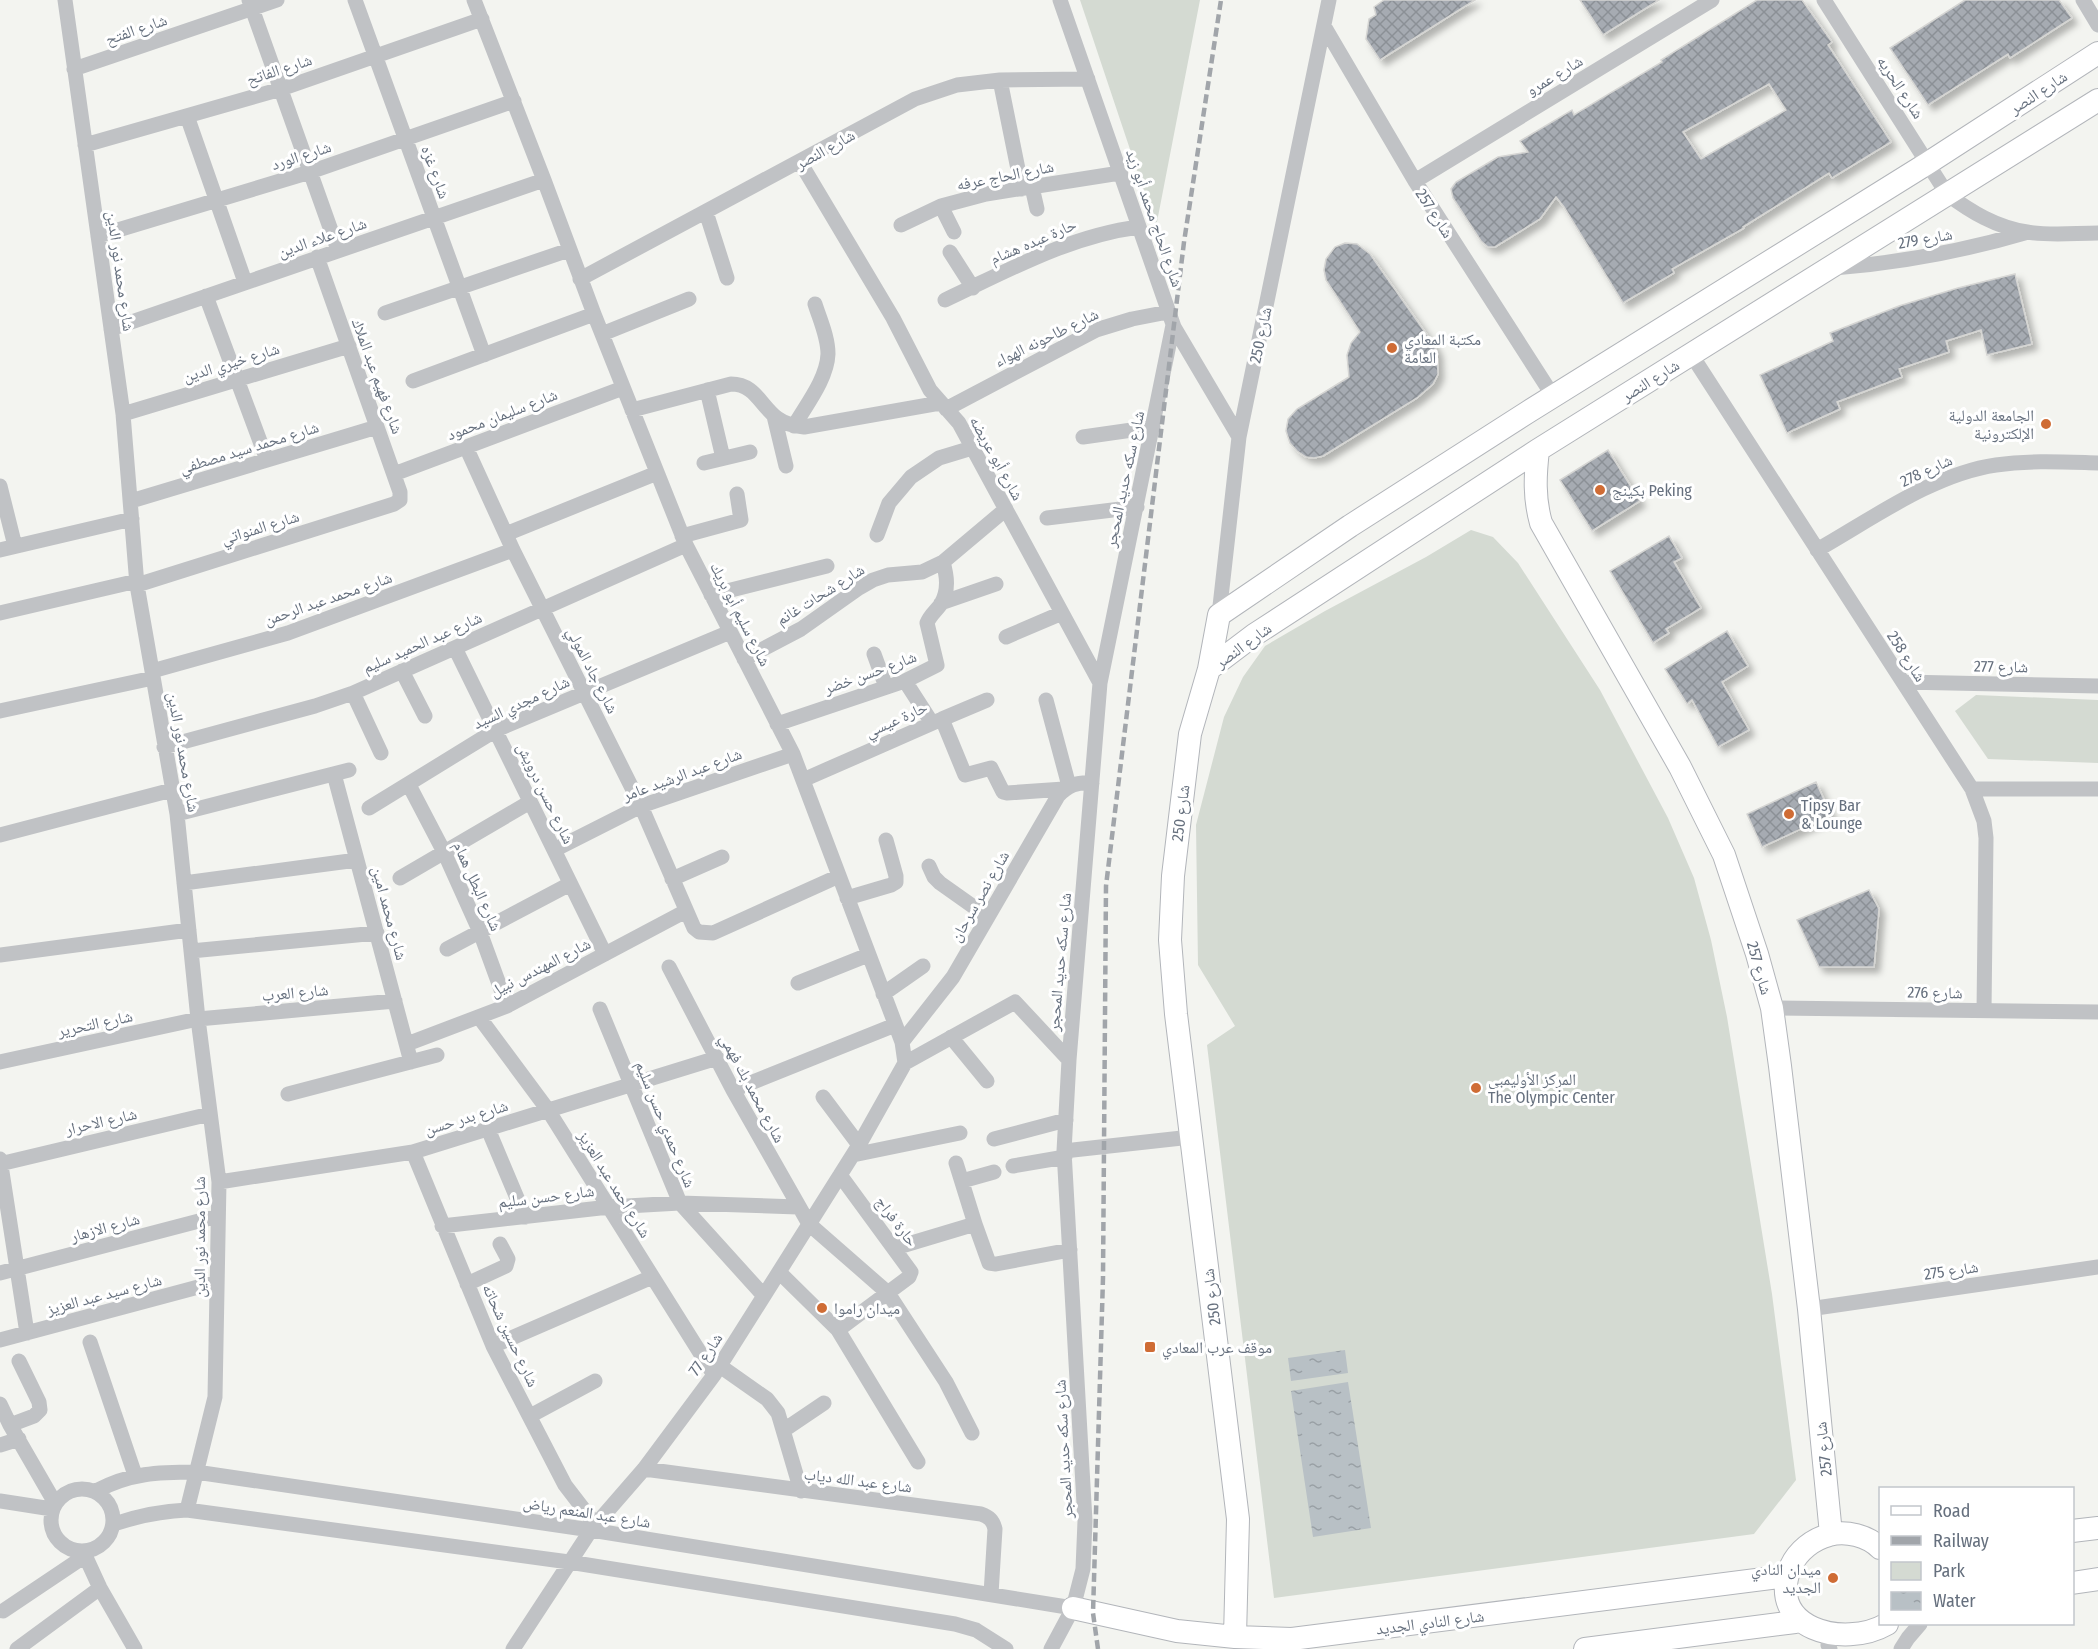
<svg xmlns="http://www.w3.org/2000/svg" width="2098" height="1649" viewBox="0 0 2098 1649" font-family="'Fira Sans Condensed','Noto Naskh Arabic',sans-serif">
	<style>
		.green { fill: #d4dad2 }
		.water { fill: url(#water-ripples) }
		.building { fill: url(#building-cross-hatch); stroke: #d5d5d3; stroke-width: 1.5; fill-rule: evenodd; filter: url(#shadow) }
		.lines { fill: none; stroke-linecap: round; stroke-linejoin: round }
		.secondary-casing { stroke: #b2b5ba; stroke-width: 24 }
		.street { stroke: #c0c2c5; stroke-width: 15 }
		.secondary { stroke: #fff; stroke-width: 22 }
		.rail { stroke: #a1a5aa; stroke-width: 4.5; stroke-dasharray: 9 4.5; stroke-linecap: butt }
		.poi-dot { fill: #cf6c35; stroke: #fff; stroke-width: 2 }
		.labels { text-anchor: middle; stroke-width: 6; stroke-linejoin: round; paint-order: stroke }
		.street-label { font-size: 16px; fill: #66707e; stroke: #fff }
		.poi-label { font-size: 16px; fill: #66707e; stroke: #fff; text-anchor: start }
	</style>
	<defs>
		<pattern id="water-ripples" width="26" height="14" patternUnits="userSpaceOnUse" patternTransform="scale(1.5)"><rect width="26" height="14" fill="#b8c0c5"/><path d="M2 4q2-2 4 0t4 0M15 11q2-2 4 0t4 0" fill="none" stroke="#99a0a5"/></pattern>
		<pattern id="building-cross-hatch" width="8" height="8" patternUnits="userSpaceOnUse" patternTransform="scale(1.5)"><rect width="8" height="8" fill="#a6abb2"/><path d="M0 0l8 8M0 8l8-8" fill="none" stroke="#8b9096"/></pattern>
		<filter id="shadow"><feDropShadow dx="5.5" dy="5.5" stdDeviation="3" flood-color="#0004"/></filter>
	</defs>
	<rect width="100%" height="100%" fill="#f3f4f0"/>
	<!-- green -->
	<path class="green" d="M1080,0H1200L1156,227Z
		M1471,530L1493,537L1518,563L1600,690L1668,818L1694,878L1711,940L1727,1017L1772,1294L1796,1480L1754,1534L1274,1598L1207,1045L1235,1026L1198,965L1196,825L1224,717L1243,677L1265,646L1325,611L1426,557Z
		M1976,695L2098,700V763L1988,759L1955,711Z"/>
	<!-- water -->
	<path class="water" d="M1345,1350L1348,1373L1291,1381L1288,1358Z
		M1348,1382L1371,1528L1313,1537L1291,1391Z"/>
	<!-- building -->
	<path class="building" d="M1384,0H1475L1380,60L1366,39L1369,19L1376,15L1374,7Z
		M1580,0H1659L1603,35Z
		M1757,0H1802L1832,42L1828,45L1891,142L1832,178L1829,173L1743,227L1744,228L1672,269L1674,273L1623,303L1564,207L1556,197L1540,219L1495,247H1488L1481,241L1453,198L1451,189L1456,182L1498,157L1528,152L1520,141L1572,110L1574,115L1662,62L1661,60ZM1769,84L1786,110L1701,159L1683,132Z
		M1965,0H2059L2072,18L2010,58L2008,54L1928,105L1890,48Z
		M1345,243L1357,244L1370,254L1432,342L1437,352L1438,374L1433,384L1417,398L1323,456L1314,458L1306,457L1297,451L1290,443L1286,431L1288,419L1297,409L1349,377L1347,355L1351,343L1360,332L1326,280L1324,270L1326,259L1335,247Z
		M2015,274L2032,344L1987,355L1981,330L1946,341L1949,352L1899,369L1902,377L1837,402L1840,409L1787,433L1760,375L1833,341L1830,333L1899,306L1958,288Z
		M1608,450L1640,501L1592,531L1560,480Z
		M1669,536L1682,558L1674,562L1701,608L1666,629L1669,633L1653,643L1610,571Z
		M1727,631L1748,666L1722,682L1749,730L1718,747L1692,700L1687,704L1665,669Z
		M1816,782L1831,815L1762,847L1747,814Z
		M1869,890L1879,909L1874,967H1819L1797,920Z"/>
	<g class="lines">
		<defs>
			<path id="secondary" d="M1538,450C1535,476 1534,498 1541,523L1680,767L1724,855L1757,954L1772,1008L1780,1066L1809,1309L1831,1534
				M1209,669L1254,635L1538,450L2098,100
				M2072,1531L2098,1528
				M1880,1548C1868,1536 1846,1530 1829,1535C1813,1539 1798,1551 1791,1566C1765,1629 1844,1649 1887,1624
				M2072,1583L2098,1579
				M1073,1608L1177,1631L1235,1637L1292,1639L1787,1576
				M1235,1637L1238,1519L1176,1014L1170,940L1173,876L1190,734L1209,669L1219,615L1350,526L1528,412L1928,163L2098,53
				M1585,1649L1795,1622"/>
		</defs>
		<!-- secondary casing -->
		<use href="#secondary" class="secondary-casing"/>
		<!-- street -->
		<path class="street" d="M65,0L123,414L137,585L177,814L198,1019L219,1182L215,1397L187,1510
			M249,0L338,250
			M355,0L484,355
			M474,0L544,180L594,314L686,545L793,754L902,1042L905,1063
			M1060,0L1174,327L1239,437
			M1824,0L1947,194C1971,212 1996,227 2027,232C2050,236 2075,233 2098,233
			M2083,0L2098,25
			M1324,26L1415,181L1553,396
			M74,69L277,0
			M1000,80L1022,189
			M187,116L245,282
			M85,145L281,89L482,19
			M800,162L893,318L930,390L959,423L1100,683
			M1415,181L1712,0
			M1032,187L1037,209
			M941,206L954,232
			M706,212L727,278
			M901,225L941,206L986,194L1120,173
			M98,236L310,172L514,101
			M950,252L973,288
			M1834,268C1900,263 1964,251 2028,232
			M580,279L915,99L957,85L1000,80L1088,79
			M206,296L267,460
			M945,300C1007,271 1069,236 1139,227
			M385,313L569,250
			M111,329L544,180
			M602,334L689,299
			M1691,354L1972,789L1984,821L1986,838L1984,1011
			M413,381L594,314
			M707,390L723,458
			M946,409L1096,330L1132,319L1168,312
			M632,410L731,384C755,384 760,405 777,418C785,424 794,426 804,427L940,403
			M123,414L349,346
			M774,416L786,466
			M794,426C806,405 827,379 828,354C828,337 820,320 815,304
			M1083,437L1153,427
			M466,447L513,550L641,806L694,928L699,932L713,933L839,876
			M704,463L750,452
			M394,474L623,388
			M0,486L15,546
			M131,501L377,427
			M1047,518L1137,507
			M506,534L657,473
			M877,535L889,503L911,477L939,458L972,448
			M682,536L741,520L737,494
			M0,550L132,519
			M1817,550C1872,519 1933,474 1996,465C2030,460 2064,462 2098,463
			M137,585L394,504L400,500V492L317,257
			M711,595L827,566
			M941,603L996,584
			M0,613L137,581
			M1219,615L1239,437L1329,0
			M1006,637L1062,613
			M455,648L605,954
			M874,654L886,687
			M744,659L801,629L859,588L873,580L888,575L922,572L943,562L1006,509
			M152,671L288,633L513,550
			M402,671L425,716
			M905,681L932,723
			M1903,682L2098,686
			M353,693L381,753
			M1046,700L1069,786
			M0,711L153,678
			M942,719L987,700
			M777,724L905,681L937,665L927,623C930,615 936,611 941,604C949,590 947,576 943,562
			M164,747L315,706L353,693L686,545
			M334,774L411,1062
			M803,780L942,719L965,775L991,768L1003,792L1007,793L1064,789
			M409,785L444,852L480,932L507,1006
			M1972,789H2098
			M369,808L496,730L730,632
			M177,814L349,770
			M0,835L172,790
			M554,850L641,806L793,754
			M929,866L934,877L940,883L988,917
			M400,878L530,802
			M672,879L722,857
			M184,883L357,860
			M847,898L891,885L896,882V876L886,840
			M447,949L570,884
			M191,951L377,933
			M0,955L189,930
			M669,967L733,1090L809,1224L888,1293L946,1382L972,1433
			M798,983L868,955
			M883,994L923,966
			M1772,1008L2098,1012
			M600,1009L680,1203L764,1296
			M479,1017L548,1110L714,1375
			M951,1037L987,1081
			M902,1042L953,977L1058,796C1068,785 1077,782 1092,783
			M407,1044L507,1006L686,911
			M0,1062L198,1019L395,1001
			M905,1063L1015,1002L1069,1060
			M733,1090L895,1025
			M288,1094L437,1055
			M823,1097L859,1145
			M488,1129L525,1217
			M994,1139L1066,1120
			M1064,1151L1191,1137
			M413,1152L493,1346L565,1485L595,1524
			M853,1155L960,1133
			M0,1159L27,1333
			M956,1163L975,1224L989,1263L996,1264L1070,1250
			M0,1164L210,1114
			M1013,1166L1065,1157
			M962,1181L994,1172
			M219,1182L413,1152L717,1058
			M442,1226L609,1207L680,1203L798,1207
			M895,1248L975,1224
			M779,1272L838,1330L918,1462
			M0,1273L218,1216
			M467,1284L506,1266L508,1259L500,1244
			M1809,1309L2098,1267
			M838,1330L909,1277L911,1272L840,1175
			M0,1340L217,1282
			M90,1342L135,1475
			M493,1346L652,1277
			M19,1361L39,1402L40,1410L34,1416L10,1425L55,1503
			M720,1366L767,1399L778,1413L801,1491
			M0,1404L10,1425
			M530,1416L595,1381
			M784,1430L824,1403
			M0,1445L19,1439
			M644,1469L981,1514C989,1517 993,1520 995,1529L991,1594
			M51 1520a31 31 0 1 1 62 0a31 31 0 1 1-62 0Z
			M96,1491C130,1473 158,1472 196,1472L591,1530L1073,1608
			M0,1501L52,1509
			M114,1524C138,1516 161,1511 187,1510L569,1562L955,1624L976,1630L1006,1649
			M83,1551L100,1588L135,1649
			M3,1611L85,1556
			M1828,1645L1830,1649
			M17,1649L100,1588
			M513,1649L591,1530L644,1469L714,1375L859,1145L905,1063
			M1051,1649L1073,1608L1083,1569L1085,1521L1064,1151L1069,1060L1100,683L1173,325
			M1901,1649L1908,1638L1920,1624"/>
		<!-- secondary -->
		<use href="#secondary" class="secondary"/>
		<!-- rail -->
		<path class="rail" d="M1098,1649L1093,1613L1103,1278L1106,886L1184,242L1221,0"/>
	</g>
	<!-- markers -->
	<g class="poi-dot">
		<circle cx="1392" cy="348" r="6"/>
		<circle cx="2046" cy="424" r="6"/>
		<circle cx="1600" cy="490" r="6"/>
		<circle cx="1789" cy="814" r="6"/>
		<circle cx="1476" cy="1088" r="6"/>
		<circle cx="822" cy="1308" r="6"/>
		<rect x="1144" y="1341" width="12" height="12" rx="3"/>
		<circle cx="1833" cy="1578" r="6"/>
	</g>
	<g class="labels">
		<!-- street labels -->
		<g class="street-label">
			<text transform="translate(136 29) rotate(-19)" y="6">شارع الفتح</text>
			<text transform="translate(279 69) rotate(-18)" y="6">شارع الفاتح</text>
			<text transform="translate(1554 75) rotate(-31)" y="6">شارع عمرو</text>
			<text transform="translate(1901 87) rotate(57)" y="6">شارع الحريه</text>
			<text transform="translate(2038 92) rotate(-33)" y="6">شارع النصر</text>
			<text transform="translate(825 149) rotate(-29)" y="6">شارع النصر</text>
			<text transform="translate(301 155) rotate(-18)" y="6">شارع الورد</text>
			<text transform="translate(436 172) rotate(70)" y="6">شارع غزه</text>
			<text transform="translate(1005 175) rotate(-11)" y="6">شارع الحاج عرفه</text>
			<text transform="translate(1435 213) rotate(57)" y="6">شارع 257</text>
			<text transform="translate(1155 218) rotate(71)" y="6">شارع الحاج محمد أبو زيد</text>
			<text transform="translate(322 237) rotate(-19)" y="6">شارع علاء الدين</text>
			<text transform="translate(1925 238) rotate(-10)" y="6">شارع 279</text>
			<text transform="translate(1033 241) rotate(-23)" y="6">حارة عبده هشام</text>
			<text transform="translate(121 271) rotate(82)" y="6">شارع محمد نور الدين</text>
			<text transform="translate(1260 335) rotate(-78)" y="6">شارع 250</text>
			<text transform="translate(1046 337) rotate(-26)" y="6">شارع طاحونه الهواء</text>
			<text transform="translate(231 362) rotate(-17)" y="6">شارع خيري الدين</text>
			<text transform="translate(378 376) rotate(70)" y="6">شارع فهيم عبد الملاك</text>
			<text transform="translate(1650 380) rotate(-32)" y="6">شارع النصر</text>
			<text transform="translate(502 414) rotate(-21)" y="6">شارع سليمان محمود</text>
			<text transform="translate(249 447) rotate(-17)" y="6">شارع محمد سيد مصطفي</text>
			<text transform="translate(997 458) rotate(61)" y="6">شارع أبو عريضه</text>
			<text transform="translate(1926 470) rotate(-25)" y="6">شارع 278</text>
			<text transform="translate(1124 479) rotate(-78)" y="6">شارع سكه حديد المحجر</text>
			<text transform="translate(260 527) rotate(-17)" y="6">شارع المنواتي</text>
			<text transform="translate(820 594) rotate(-32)" y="6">شارع شحات غانم</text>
			<text transform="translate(328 598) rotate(-19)" y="6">شارع محمد عبد الرحمن</text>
			<text transform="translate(741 614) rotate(63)" y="6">شارع سليم أبو بريك</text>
			<text transform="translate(422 642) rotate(-24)" y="6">شارع عبد الحميد سليم</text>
			<text transform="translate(1243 645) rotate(-36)" y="6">شارع النصر</text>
			<text transform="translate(1907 656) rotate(57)" y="6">شارع 258</text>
			<text transform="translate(2001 666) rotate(1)" y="6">شارع 277</text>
			<text transform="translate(593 670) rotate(63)" y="6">شارع جاد المولي</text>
			<text transform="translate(870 672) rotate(-20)" y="6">شارع حسن خضر</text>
			<text transform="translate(521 702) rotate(-25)" y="6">شارع مجدي السيد</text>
			<text transform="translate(896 719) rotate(-24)" y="6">حارة عيسي</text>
			<text transform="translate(184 752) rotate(80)" y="6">شارع محمد نور الدين</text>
			<text transform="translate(682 774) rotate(-20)" y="6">شارع عبد الرشيد عامر</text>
			<text transform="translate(546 793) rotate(64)" y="6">شارع حسن درويش</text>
			<text transform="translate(1180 813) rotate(-83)" y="6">شارع 250</text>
			<text transform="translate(478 886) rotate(66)" y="6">شارع البطل همام</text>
			<text transform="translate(979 896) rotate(-60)" y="6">شارع نصر سرحان</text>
			<text transform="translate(390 913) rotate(75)" y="6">شارع محمد امين</text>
			<text transform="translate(1059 962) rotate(-85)" y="6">شارع سكه حديد المحجر</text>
			<text transform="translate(540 967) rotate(-27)" y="6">شارع المهندس نبيل</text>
			<text transform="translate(1760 968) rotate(74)" y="6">شارع 257</text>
			<text transform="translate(295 992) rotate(-5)" y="6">شارع العرب</text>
			<text transform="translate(1935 992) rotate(1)" y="6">شارع 276</text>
			<text transform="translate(95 1023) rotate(-12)" y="6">شارع التحرير</text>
			<text transform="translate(753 1088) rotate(62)" y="6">شارع محمد بك فهمي</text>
			<text transform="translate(466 1117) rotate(-17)" y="6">شارع بدر حسن</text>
			<text transform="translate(101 1121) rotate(-13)" y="6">شارع الاحرار</text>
			<text transform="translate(666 1124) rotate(68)" y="6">شارع حمدي حسن سليم</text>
			<text transform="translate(615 1184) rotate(58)" y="6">شارع احمد عبد العزيز</text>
			<text transform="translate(546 1196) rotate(-7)" y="6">شارع حسن سليم</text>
			<text transform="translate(897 1221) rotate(53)" y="6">حارة فراج</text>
			<text transform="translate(105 1227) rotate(-15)" y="6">شارع الازهار</text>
			<text transform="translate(199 1237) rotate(-90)" y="6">شارع محمد نور الدين</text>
			<text transform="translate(1951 1270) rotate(-8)" y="6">شارع 275</text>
			<text transform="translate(104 1294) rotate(-15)" y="6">شارع سيد عبد العزيز</text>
			<text transform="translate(1211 1297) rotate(-97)" y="6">شارع 250</text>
			<text transform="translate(511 1335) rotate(65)" y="6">شارع حسين شحاته</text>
			<text transform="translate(705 1354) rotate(-56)" y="6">شارع 77</text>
			<text transform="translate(1063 1449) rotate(-93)" y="6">شارع سكه حديد المحجر</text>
			<text transform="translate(1823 1449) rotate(-96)" y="6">شارع 257</text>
			<text transform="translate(858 1480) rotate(7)" y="6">شارع عبد الله دياب</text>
			<text transform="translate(587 1512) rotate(9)" y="6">شارع عبد المنعم رياض</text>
			<text transform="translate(1430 1622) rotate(-7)" y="6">شارع النادي الجديد</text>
		</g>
		<!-- poi labels -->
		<g class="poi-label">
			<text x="1404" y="345">مكتبة المعادي<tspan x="1404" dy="18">العامة</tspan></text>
			<text x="2034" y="421" text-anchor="end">الجامعة الدولية<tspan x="2034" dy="18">الإلكترونية</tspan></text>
			<text x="1612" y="496">بكينج Peking</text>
			<text x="1801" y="811">Tipsy Bar<tspan x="1801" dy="18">&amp; Lounge</tspan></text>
			<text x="1488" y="1085">المركز الأوليمبى<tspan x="1488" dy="18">The Olympic Center</tspan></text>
			<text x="834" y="1314">ميدان راموا</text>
			<text x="1162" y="1353">موقف عرب المعادي</text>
			<text x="1821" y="1575" text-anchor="end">ميدان النادي<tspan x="1821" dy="18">الجديد</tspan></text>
		</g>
	</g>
	<!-- legend -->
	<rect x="1879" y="1487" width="195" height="138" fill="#ffffff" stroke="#c2c6cb" stroke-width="1.5"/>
	<rect x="1891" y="1506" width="30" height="9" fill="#ffffff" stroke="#c2c6cb" stroke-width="1.5"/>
	<text x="1933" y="1517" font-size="18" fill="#66707e">Road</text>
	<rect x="1891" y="1536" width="30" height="9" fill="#a1a5aa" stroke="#c2c6cb" stroke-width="1.5"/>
	<text x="1933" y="1547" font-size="18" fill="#66707e">Railway</text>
	<rect x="1891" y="1562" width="30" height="18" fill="#d4dad2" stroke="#c2c6cb" stroke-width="1.5"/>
	<text x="1933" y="1577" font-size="18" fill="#66707e">Park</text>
	<rect x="1891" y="1592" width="30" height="18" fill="url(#water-ripples)" stroke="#c2c6cb" stroke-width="1.5"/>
	<text x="1933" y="1607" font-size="18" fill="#66707e">Water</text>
</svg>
